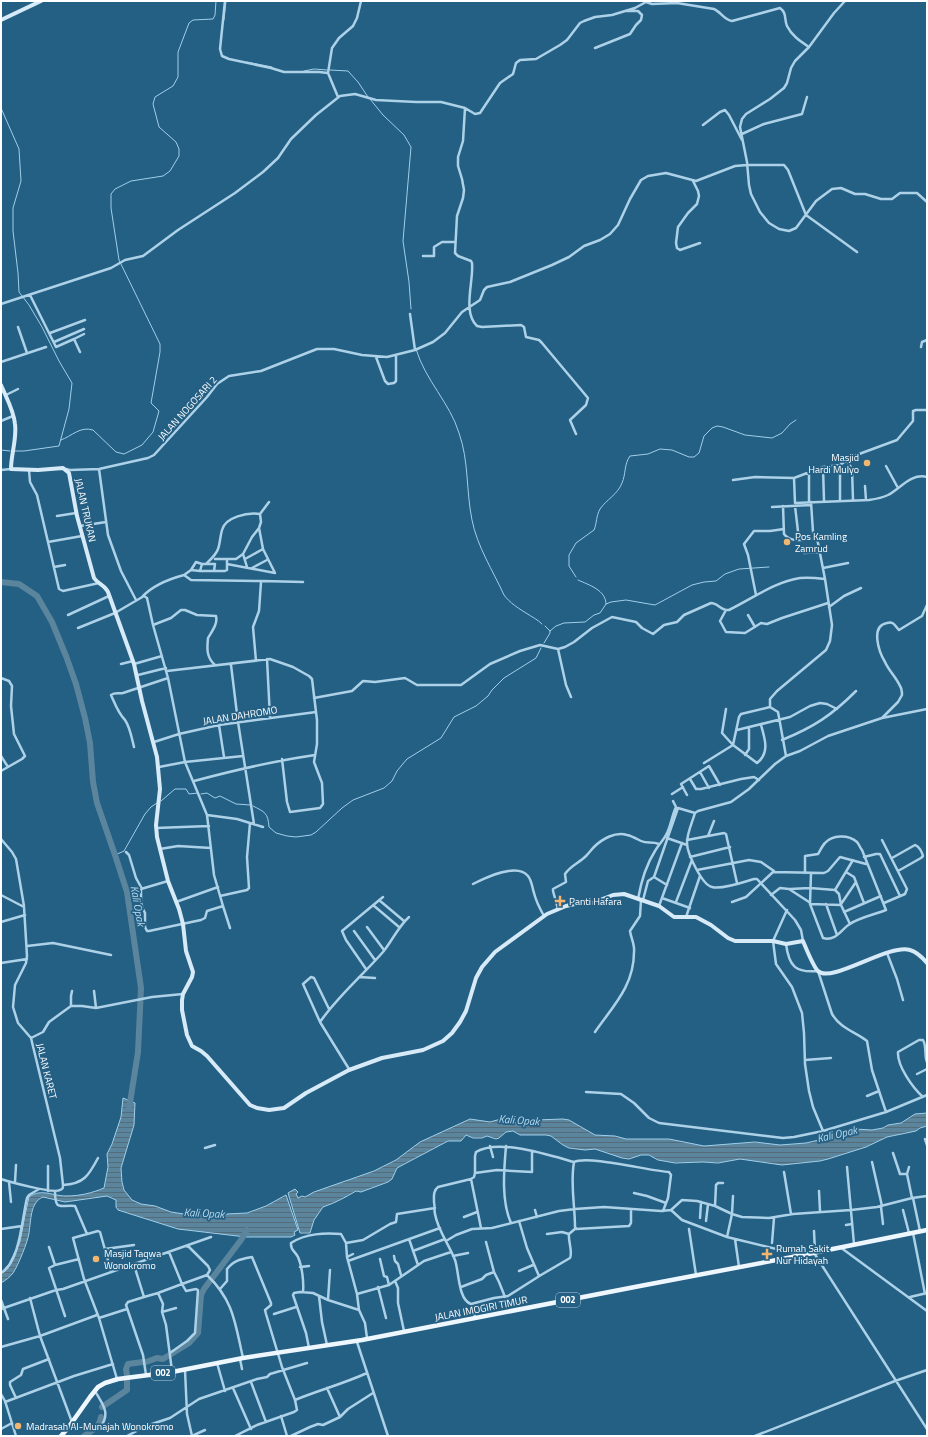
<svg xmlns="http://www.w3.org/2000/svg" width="928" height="1437" viewBox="0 0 928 1437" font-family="'Titillium Web',sans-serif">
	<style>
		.water { fill: url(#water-rules); stroke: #a1cfe9 }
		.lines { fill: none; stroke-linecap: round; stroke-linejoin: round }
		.stream { stroke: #a1cfe9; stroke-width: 1 }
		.river { stroke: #5b849d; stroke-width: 6 }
		.street { stroke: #add2e8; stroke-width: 2.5 }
		.secondary { stroke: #d7eaf7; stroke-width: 4 }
		.primary { stroke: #eff7fe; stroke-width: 4.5 }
		.poi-dot { fill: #f3b670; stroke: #245f84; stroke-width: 1.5 }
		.labels { text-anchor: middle; stroke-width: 3.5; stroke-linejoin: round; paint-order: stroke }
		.shield { fill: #245f84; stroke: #bdcfda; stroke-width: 1 }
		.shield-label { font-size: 9px; font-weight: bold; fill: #fff }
		.street-label { font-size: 10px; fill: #fff; stroke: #245f84 }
		.poi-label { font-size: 10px; fill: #fff; stroke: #245f84; text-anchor: start }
		.water-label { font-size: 11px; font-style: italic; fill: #b9dbf0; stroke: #245f84 }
	</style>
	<defs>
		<pattern id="water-rules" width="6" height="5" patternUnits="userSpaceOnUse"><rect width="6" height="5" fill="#5b849d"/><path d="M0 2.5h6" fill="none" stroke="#546b79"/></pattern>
	</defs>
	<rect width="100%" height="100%" fill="#245f84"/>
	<!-- water -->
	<path class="water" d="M123,1098L135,1103L134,1125L121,1168L122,1182L124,1190L132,1200L141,1204L155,1206L171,1212L190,1215H206L247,1213L266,1206L286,1195L298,1230L294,1232L295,1235L291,1237H246L178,1229L118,1210L116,1207V1200L107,1196L65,1202L43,1197C30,1202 31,1221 29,1233C28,1241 18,1266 13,1273C10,1277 6,1280 1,1283V1273L9,1264L20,1242L25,1215L29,1197C41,1188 53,1196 66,1196C80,1196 92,1193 104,1188L108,1167L107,1154L112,1144L121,1117Z
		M927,1113V1126L920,1128L916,1131L887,1137L866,1147L828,1159L820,1161L782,1165L740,1159L718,1163L703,1162L675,1163L658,1160L649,1155H641L629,1159L622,1158L595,1149L585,1150L569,1148L563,1145L551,1136L546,1135H520L513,1131L506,1132L499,1138L496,1139L487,1136L482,1138H473L466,1135L461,1141H448L412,1160L397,1168L392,1179L388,1182L361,1192L356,1191C346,1197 335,1203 323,1207L314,1220L310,1233H300L288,1193L295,1189L298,1192L296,1194L298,1198L302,1196L305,1197L314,1192L374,1171L396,1160L420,1142L470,1119L490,1122L501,1119L510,1123L514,1122L527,1125L535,1124V1120L563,1119L569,1120L595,1135L615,1136L626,1139H669L704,1146L755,1142L780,1145L806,1143L819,1140L843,1131L855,1129L872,1130L883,1128L888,1125L901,1123L915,1114Z"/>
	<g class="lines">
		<!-- stream -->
		<path class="stream" d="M224,20L226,1
			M247,62L272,67
			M330,70L348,71L358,82L368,97
			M304,71L314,69L327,70
			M370,99L383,115L404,135L411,147L403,241L409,282L411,309
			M1,108L19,149L21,181L13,208V231L18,273L19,292L29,305L42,327L59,361L72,383L69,409L59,446L24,451H14
			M416,349C425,380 450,403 459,433C469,461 466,491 472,520C477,546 493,571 504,595C510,603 518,608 526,613C532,617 537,619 542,624
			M61,440C72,436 80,426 93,430L116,452L124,454L142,445L153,432L159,411L151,403L160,352V344L119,260L111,208V194L115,189L131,181L163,176L170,171L179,156V149L176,142L159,127L153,104L155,97L173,86L178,77V52L189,23L193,20L213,19L215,15L216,1
			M1,450L10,451
			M576,577L569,566V555L576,543L594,530C597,523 596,516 600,509C606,500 618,494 622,483C626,474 624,464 630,456L648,454L660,449L672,450L689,457H694L699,453L704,436L712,428L717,426L723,427L745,435L772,438L782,433L790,424L796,420
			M578,580C589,585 606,590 606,604
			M550,631L556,626L564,623L585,622L594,615L600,613L606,604L611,602L626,600L655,605L692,585L704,582L716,581L725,574L739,569L769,567
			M544,643L550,633V631L545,626
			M201,794L207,793L215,798L220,796L236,804L250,805
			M161,801L175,789H186L189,794L198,793
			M253,806C265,812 268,813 269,827L276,833L287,836L296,837L311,835L316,832L342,808L353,800L384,788L392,781L397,771L407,759L441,738L454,717L476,706L488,696L492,690L504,678L536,658L541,648
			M115,855L124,851L145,814L151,807L157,803"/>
		<!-- river -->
		<path class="river" d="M1,582L19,584L37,596L52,622L66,656L76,684L85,718L90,743L93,782L97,803L115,855L127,892L141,988L138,1052L129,1109
			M146,1362L157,1358L163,1359L189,1343L198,1333L201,1295L204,1289L241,1240L247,1230
			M127,1376L126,1369L128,1364L143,1362
			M102,1407L127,1390V1380
			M84,1436C92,1431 100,1426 101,1417"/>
		<!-- street -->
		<path class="street" d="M225,1L220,49L222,56L229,59L271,68L284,72H319L328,73
			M845,1L834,13L809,47L795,61L791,68L787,83L784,88L770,99L746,114L742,119L740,127L747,162L749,185L751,194L760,212L769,223L779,229L789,231L796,228L816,201L832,189L841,188L855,194H865L881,199H892L900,193H917L927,202
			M595,48L630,34L636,25L641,20L642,15L638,11H627
			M338,97L328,73L332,48L339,38L353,26L357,18L361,1
			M465,108L475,114L480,113L500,83L513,74L516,63L520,60L536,59L560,45L567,40L580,23L584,21L595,17L612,15L635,8L646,2L652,4L677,3L714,9C721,12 724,20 732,21L780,8C787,13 784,19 787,26C792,36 800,41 809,47
			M703,125L720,112L725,110L729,115L742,140
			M742,134L764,124L802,114L807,97
			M693,181L698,191L699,196L697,204L688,213L678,227L676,243L677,248L680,250L700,243
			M423,256H434V247L442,242H455
			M30,295L56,347L74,339
			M1,304L111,268L125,260L143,256L178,230L235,193L263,172L278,158L291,139L316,115L340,96L355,94L376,100L416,102H441L465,108L463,141L458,157V166L462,179L464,190L463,198L457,216L455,253L458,256L471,261L472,263C474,281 462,312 477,326L482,327L521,325L524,327L526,337L539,340L542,343L588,398L586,405L570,420L576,434
			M410,314L415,350
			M18,327L27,353
			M50,333L85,320
			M54,342L84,329
			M921,347L922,342L927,340
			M80,352L74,339L84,334
			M376,357L385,381L388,384L394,383L396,381V356
			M1,362L46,347
			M6,395L18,389
			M1,421L13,416
			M847,461L852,469L853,500
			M840,465V501
			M886,466L898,488
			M823,467L824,501
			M66,469L70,470L99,469L148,458L154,455L207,397L217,384L229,376L261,371L317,349H334L362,355L387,357L415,350L433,342L445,333L462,312L480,300L484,290L487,287L510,282L552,265L569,257L584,246L600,240L610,234L618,225L630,199L641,180L648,176L666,173L696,181L735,166L747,165H784L788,170L806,215L857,252
			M99,469L108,535L121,571L136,600
			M1,470L11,469
			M29,470L30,482L37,495L59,589L63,591L99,583
			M809,472V502
			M794,478L823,467L840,465L851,457L897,440L913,421V411L916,410H927
			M794,478L795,503
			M733,480L755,477L794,478
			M865,486L866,500
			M795,503L869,500C876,499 882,498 888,495C901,488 911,473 927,477
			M783,506L784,534C791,544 806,539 817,538
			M795,506L799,540
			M772,507L811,505
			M57,516L76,513
			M80,526L106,522
			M48,542L82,536
			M804,553L820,552
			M243,554L247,567
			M215,559H236L243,554L252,537L259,528L261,522L260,514
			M245,559L263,549
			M206,564C210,560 216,555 218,549C220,544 220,537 222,530C225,517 248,512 260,514L269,502
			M227,564L275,573L263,549L259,528
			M54,567L65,565
			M252,568L267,560
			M823,568L848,563
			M191,570L200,571L202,564
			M200,571H225L227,570V559
			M184,575L191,570L196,562L202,564H215L214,571
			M756,595L748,555L744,544L754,531H770L784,529
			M142,597C153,585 169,579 184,575L191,580L262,581
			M829,607L844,596L861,588
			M726,610L720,621L726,632L745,633L761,623L767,624L782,618L828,603
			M68,615L109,596
			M748,615L755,627
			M153,625L171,618L181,610H185L197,615L216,616C218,624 212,631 208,638C207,648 206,657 215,665
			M78,628L115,613L144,596L147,598L153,625L168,678L185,762L207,815L214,875L223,906L207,911L205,918L201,920L149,931H147L145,927V913L143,909L141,903V887L136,878L129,855L126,852
			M558,649L566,685L571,697
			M267,659L270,718
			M256,661L253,627L259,611L261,582L263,581L303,582
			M121,664L133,661
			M134,664L162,656
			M231,665L238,722L254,824
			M138,675L166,668
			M1,678L9,681L12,686L11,706L14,734L25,756L22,759L1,771
			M314,698L352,691L363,681L375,682L405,678L417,685H461L490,664L520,651L540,645L558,649L565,647L574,642L592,628L612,617L636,622L642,628L653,634L664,625L677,622L684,615L711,603C718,603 721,611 729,610C752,599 774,582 800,578C808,577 817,578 825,579
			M770,707V699L777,691L826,650L830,641L832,625L825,579L817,538L813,532L811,502
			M726,709L722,733L733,745L757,763C770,753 765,739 761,725
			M882,718L898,702L902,695C902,692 902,689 900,686C896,677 889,671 885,662C879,652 870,626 887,623C894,621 895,626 899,630L922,616L927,605
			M219,725L224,757
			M737,730L790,717L810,706L820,703L827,704L837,709
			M782,740C814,727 832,715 856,691
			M154,742L179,734L219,725L316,712L312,679L309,676L293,667L270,659L167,671
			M134,747C132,739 130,727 125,720C118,713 115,704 111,695C115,692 119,694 123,693C138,688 153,683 168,678
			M745,755L749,749V727
			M1,756L8,767
			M282,759L287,802L290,812L320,808L323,804L322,783L314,762L317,744V720L316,712
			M704,763L733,745L739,717L741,714L770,707L778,712L786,756
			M159,767L185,762L243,756
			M700,772L709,788
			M690,779L696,789H701L741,779L754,777L759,780
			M194,781C235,770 274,761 315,755
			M672,794L683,787
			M687,795L681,784L709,766L720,785
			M207,815L237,819L263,827
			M156,828L209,826
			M708,836L714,821
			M667,838L687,845
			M1,839L12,852L16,859L24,906
			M687,840L724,833L726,834L737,883
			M882,840L907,889L905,894L884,903
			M160,849L178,846L211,848
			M690,857L730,847
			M864,857L876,854H880L900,896
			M892,858L915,845C919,846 922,852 923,856L921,858L898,871
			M697,870L749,860L761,862L774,871
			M846,872L854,877L864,903
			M805,873V856L818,854C820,851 822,846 825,843C832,835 848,834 857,842C859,844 860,848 862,850L886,910C876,914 858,918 850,924C841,929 836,942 823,938L810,904L811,873
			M654,877L667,885
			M473,884C485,878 517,862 528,876C532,881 532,887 534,893C536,901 540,909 544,916
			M141,889L168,881
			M790,889L810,888L835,890L839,894L841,905L850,924
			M835,890L853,860
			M1,895L24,907L27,956L26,963L15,985L13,1007L18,1023L31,1038L60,1158L63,1185C63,1188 63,1189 60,1190C54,1194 10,1182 1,1179
			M771,895L780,888L789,889L809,902
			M220,896L247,890L249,888L247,857L250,823
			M662,898L690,908
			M638,899C641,882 646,865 655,851C658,845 664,840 667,833C671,825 672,815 676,807L673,801
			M379,900L404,921
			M643,900L648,881L654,877L678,808L695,813
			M176,902L218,887
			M676,902L692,860
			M732,902L746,897L773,872L824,873L828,871L840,857L866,864
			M810,904L841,905
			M826,904L837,935
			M841,904L856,882
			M373,905L399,927
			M223,906L230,928
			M659,906L682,843
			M558,909L553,891V889L566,882L565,874C570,866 579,863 586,856C589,853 591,850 594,847C602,839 616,831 627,835C632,836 637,839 641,841C647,844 652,841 659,844
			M787,910L773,941L776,964L792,987L802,1013L804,1033L805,1064L809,1091L813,1107L823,1131L886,1112L927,1095
			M844,912L881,896
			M686,917L700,876
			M1,922L25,915
			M367,927L384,950
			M354,931L375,960
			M803,941L801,930L795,920L757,879H754C744,882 722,890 712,887C702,885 687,853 687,843C687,833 692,823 695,813L698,811L731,802L749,789L775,764L786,756L800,751L828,736L882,718L927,709
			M786,944C789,967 796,973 818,971L832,1014C841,1029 854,1031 867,1041L872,1070L886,1112
			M27,946L53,943L111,955
			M887,953L897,979L903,1000
			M1,963L27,959
			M366,969L346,940L342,931L383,897
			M359,977L375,978
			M94,991L96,1008
			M71,1006V996L72,991
			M329,1009L314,978L311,977L303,984L320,1022L349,1069
			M320,1022C338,996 362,976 383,952C392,941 398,927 409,917
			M595,1032C613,1006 634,986 634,952C635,945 631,938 630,931L640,916L641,900
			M31,1038L43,1032L49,1022L71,1006H82L96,1008L152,997L183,994
			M805,1060L831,1058
			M917,1074L927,1069
			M586,1092L621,1094L634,1103L649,1118L659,1123L783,1138L794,1137L823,1131
			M867,1096L879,1091
			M923,1097C913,1088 897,1066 898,1052L919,1040H923C927,1047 924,1055 927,1062
			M925,1139L927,1145
			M490,1146L493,1157
			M506,1146C504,1170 501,1201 511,1223
			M205,1148L215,1145
			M893,1153L900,1174H907
			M872,1162L882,1206
			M48,1166V1191
			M847,1167L854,1244
			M909,1167L907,1174L912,1198
			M784,1172L791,1214
			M475,1173V1156L476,1152C498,1138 549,1155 574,1162
			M471,1179L481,1228
			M9,1182L11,1202
			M15,1182L16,1165
			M63,1185C84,1184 89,1175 98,1158
			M55,1191C55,1213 61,1204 75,1206L87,1234
			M819,1191L820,1211
			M634,1193L647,1196L666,1203
			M913,1198L920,1231
			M715,1206L716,1185L718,1183H723
			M881,1207L883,1224
			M535,1210L537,1217
			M631,1210V1223L629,1226L576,1229L575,1227C575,1205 570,1184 574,1162C588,1155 650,1171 669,1172L671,1175L668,1198L663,1211
			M671,1210L682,1220L727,1237L801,1255
			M903,1210L909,1233
			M464,1217L477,1212
			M700,1218L701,1202
			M519,1221L527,1248L539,1276
			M706,1221L708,1204
			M846,1225L852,1224
			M1,1229L22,1226
			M689,1229L696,1275
			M814,1231L815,1252
			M913,1233L925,1294
			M547,1234L562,1232L569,1234
			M727,1237L732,1214L733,1196
			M409,1239L418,1265
			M735,1239L739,1267
			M446,1241L456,1235L472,1229L492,1228L559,1211L575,1209L604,1207L661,1211L671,1210L682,1200L697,1201L715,1206L732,1214L742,1217L769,1218L793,1214L851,1210L877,1207L912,1198L927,1196
			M486,1242L494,1272
			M346,1243L363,1240L390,1224L396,1222L397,1214L435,1208
			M772,1243L774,1218
			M49,1247L55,1265
			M840,1247L927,1311
			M105,1249L134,1245
			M413,1251L445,1239
			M169,1252L182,1284L207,1275L210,1270L208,1266L189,1247L186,1246
			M814,1253L927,1429
			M394,1256L395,1261L398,1264L401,1275
			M453,1256L468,1253
			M347,1257L353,1254
			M380,1259L384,1276L387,1277L389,1285
			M348,1261L440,1228
			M134,1265L144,1297L128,1302L126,1305L143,1355L146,1375
			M300,1267L309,1266
			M111,1271L100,1232L98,1231L73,1238L84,1279L99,1318L117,1379
			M519,1271L533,1265
			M1,1273C20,1263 22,1218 27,1198L29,1195L39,1189
			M207,1275C234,1301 235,1323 243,1358
			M395,1281L398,1288V1303L404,1331
			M378,1287L386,1318
			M461,1287L482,1279L486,1275L494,1272L499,1282L505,1297
			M220,1289L227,1281V1269C234,1260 241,1259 252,1257L271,1303V1305L265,1310L266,1314L282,1367L295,1400L297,1410L294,1412L257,1425L235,1436
			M303,1292C304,1282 302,1266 298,1257C295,1251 290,1250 291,1243C306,1233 325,1233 341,1234L346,1243L347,1257L357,1294L359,1310L365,1323L367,1338
			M158,1293L163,1304L162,1312L166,1325L172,1371
			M357,1294L389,1285L424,1261L451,1252
			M319,1296L322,1322L327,1345
			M144,1297L158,1293L182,1284L186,1291L196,1289L198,1290L195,1333L187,1341L170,1353
			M910,1297L927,1293
			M30,1298L40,1336L72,1422
			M1,1300L8,1319
			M328,1300L330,1270
			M471,1304C458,1300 459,1271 455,1260C449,1244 438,1231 435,1214C434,1210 435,1206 434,1202C434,1196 433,1191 438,1187L471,1179L474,1177L475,1173L497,1170L532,1172V1152
			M1,1309L56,1290L63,1289L211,1237
			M162,1312L176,1308
			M274,1314L296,1307
			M65,1316L49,1268L55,1265L79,1259
			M475,1317L471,1304L494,1298L508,1296L541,1275L570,1258C573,1252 568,1241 569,1234L576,1228
			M99,1318L127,1309
			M357,1342L388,1436
			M1,1347L40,1336L97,1315
			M309,1348L306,1333L293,1295L294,1293L300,1292L313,1293L328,1300L359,1310
			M240,1359L242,1369
			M217,1363L225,1391
			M185,1370L187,1414L192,1436
			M251,1382L266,1422
			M233,1388L251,1429
			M327,1388L340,1417
			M95,1391C103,1405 111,1413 100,1428
			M1,1394L5,1401L16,1436
			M16,1398L10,1385V1382L21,1375L23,1369L49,1359
			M295,1400C319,1390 343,1384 367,1373
			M5,1402L74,1376L113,1364
			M281,1416L287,1436
			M1,1429L12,1423
			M127,1436L146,1426L170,1418L199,1399L257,1379L267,1377L270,1374L307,1363
			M192,1436L205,1430
			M291,1436L310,1427L318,1424L323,1425L340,1417L348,1409L373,1393
			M755,1436L895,1381L927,1370"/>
		<!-- secondary -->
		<path class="secondary" d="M1,20L41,1
			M1,385C6,397 14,411 15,424C17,439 11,454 11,469L38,470L63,468L69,473L77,516L94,578C98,584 105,585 108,592L134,664L142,701L157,757L160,789L156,825L157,837L168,881L179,909L183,924L186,951L193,972L192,977L183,994L182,1000V1010L187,1035L192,1046L201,1051L207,1056L250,1105L257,1108L269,1110L284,1108L306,1093L349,1070L382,1058L423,1050L443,1041L452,1033L460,1022L466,1011L476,978L482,967L495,952L547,914L566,906L579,903H592L613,895L624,894L659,906L674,917H696L711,925L728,938L735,941H773L786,944L803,941C806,948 813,966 818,971C831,984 889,943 910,950C917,952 922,957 927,963"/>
		<!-- primary -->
		<path class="primary" d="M61,1436L68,1428L90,1397L98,1387L105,1383L118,1379L172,1372L243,1358L362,1340L640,1286L803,1255L927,1230"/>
	</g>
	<!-- markers -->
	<g class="poi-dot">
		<circle cx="867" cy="463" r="4"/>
		<circle cx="787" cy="542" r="4"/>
		<path d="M558 895h4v4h4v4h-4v4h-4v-4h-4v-4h4z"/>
		<path d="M765 1248h4v4h4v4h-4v4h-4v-4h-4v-4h4z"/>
		<circle cx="96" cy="1259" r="4"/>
		<circle cx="18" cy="1426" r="4"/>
	</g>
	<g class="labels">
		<!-- shield labels -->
		<g class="shield">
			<rect x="556" y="1293" width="24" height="14" rx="3"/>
			<rect x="151" y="1366" width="24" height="14" rx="3"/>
		</g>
		<g class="shield-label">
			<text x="568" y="1303">002</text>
			<text x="163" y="1376">002</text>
		</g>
		<!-- street labels -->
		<g class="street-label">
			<text transform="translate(187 408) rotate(-48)" y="4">JALAN NOGOSARI 2</text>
			<text transform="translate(86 510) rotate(77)" y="4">JALAN TRUKAN</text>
			<text transform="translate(240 715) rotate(-9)" y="4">JALAN DAHROMO</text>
			<text transform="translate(47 1071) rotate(76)" y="4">JALAN KARET</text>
			<text transform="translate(481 1308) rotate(-11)" y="4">JALAN IMOGIRI TIMUR</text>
		</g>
		<!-- poi labels -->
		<g class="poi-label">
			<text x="859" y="461" text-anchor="end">Masjid<tspan x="859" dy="12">Hardi Mulyo</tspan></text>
			<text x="795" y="540">Pos Kamling<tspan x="795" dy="12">Zamrud</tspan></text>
			<text x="569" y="905">Panti Hafara</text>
			<text x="776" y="1252">Rumah Sakit<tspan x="776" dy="12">Nur Hidayah</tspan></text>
			<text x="104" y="1257">Masjid Taqwa<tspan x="104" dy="12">Wonokromo</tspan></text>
			<text x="26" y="1430">Madrasah Al-Munajah Wonokromo</text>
		</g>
		<!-- water labels -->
		<g class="water-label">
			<text transform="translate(138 906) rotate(80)" y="4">Kali Opak</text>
			<text transform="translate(519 1120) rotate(4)" y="4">Kali Opak</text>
			<text transform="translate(837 1134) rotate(-13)" y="4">Kali Opak</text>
			<text transform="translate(204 1213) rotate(3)" y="4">Kali Opak</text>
		</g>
	</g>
	<!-- border -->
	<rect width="928" height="1437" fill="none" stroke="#ffffff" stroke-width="4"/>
</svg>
